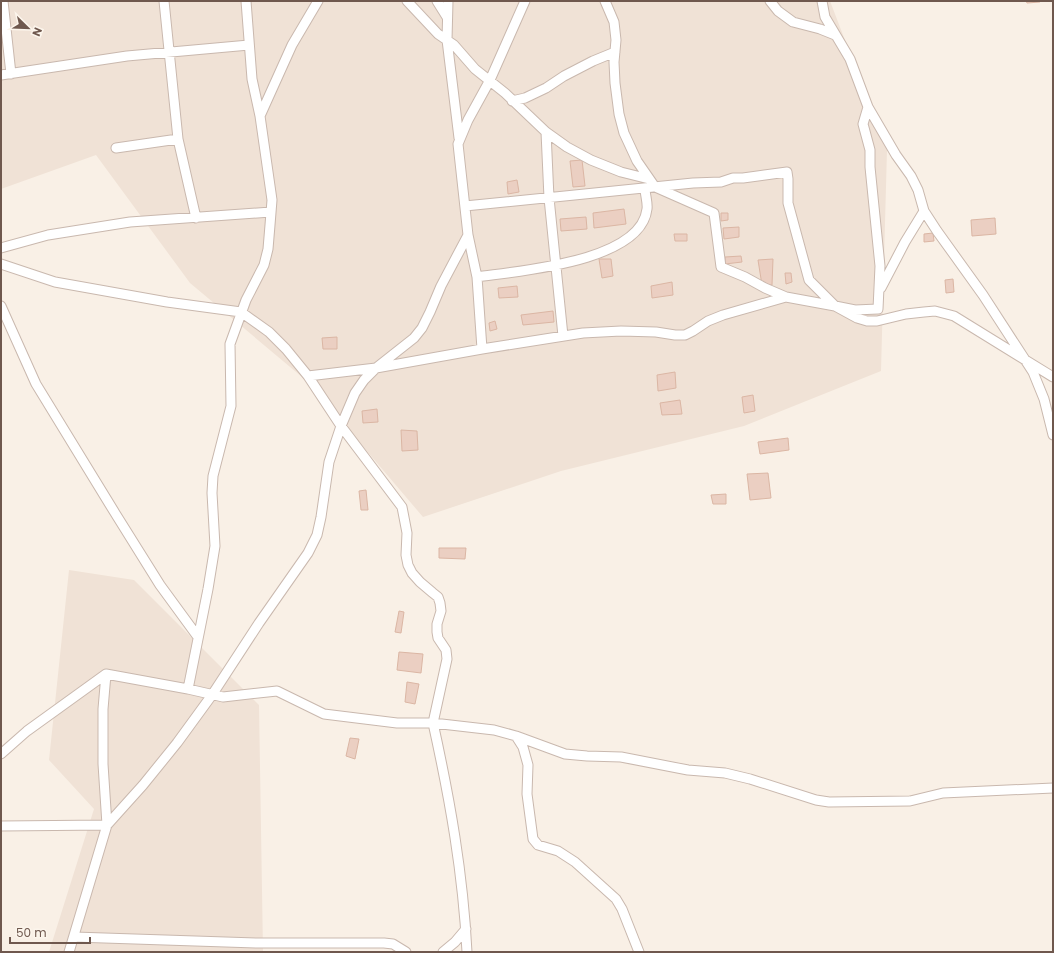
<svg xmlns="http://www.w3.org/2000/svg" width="1054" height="953" viewBox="0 0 1054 953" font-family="Poppins,sans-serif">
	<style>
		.residential { fill: #f0e2d6 }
		.building { fill: #ebcfc2; stroke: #dbb6a4 }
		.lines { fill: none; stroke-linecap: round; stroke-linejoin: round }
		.minor-casing { stroke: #c9b8ae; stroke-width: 11 }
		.minor { stroke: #fff; stroke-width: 9 }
	</style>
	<rect width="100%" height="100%" fill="#f9f0e6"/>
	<!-- residential -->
	<path class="residential" d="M1,1H830L887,150L881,371L744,426L561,471L423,517L308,382L190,283L96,155L1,189Z
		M69,570L134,580L259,705L263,952H49L94,809L49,760Z"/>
	<!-- building -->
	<path class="building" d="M1026,1H1040V2L1027,3Z
		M582,160L585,186L573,187L570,161Z
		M517,180L519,192L508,194L507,182Z
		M624,209L626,224L594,228L593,213Z
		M721,213H728V220L721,221Z
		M586,217L587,229L561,231L560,219Z
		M995,218L996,234L972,236L971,220Z
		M739,227V237L724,239L723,228Z
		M933,233L934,241L924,242V234Z
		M674,234H687V241H675Z
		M741,256L742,262L725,264V257Z
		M599,259H611L613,276L602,278Z
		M773,259L772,285H762L758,260Z
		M785,273H791L792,282L786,284Z
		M953,279L954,292L946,293L945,280Z
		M672,282L673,295L652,298L651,286Z
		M517,286L518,297L499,298L498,288Z
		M553,311L554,322L523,325L521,315Z
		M495,321L497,329L490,331L489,323Z
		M337,337V349H323L322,338Z
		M675,372L676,388L658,391L657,375Z
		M753,395L755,411L744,413L742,397Z
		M680,400L682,414L662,415L660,403Z
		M377,409L378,422L363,423L362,411Z
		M401,430L417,431L418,450L402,451Z
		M788,438L789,450L760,454L758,442Z
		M768,473L771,498L750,500L747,474Z
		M366,490L368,510H361L359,491Z
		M726,494V504H713L711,495Z
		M439,548H466L465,559L439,558Z
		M399,611L404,612L401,633L395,632Z
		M399,652L423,654L421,673L397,670Z
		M407,682L419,684L415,704L405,702Z
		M350,738L359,739L355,759L346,756Z"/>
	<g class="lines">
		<defs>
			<path id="minor" d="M3,1L11,74
				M164,1L178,139L196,218
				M407,1L438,34L454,45L475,69L505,93L546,132L567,147L591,160L621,172L649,179
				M437,1L447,17
				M448,1L447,40L459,138
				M605,1L614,22L616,40L614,62L615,83L619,114L624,133L637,161L655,187L714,213L721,267L745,277L765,288L786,297L835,306L857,318L867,321H877L906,314L924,312L935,311L954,316L1053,377
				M770,1L778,11L793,22L820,29L835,35
				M822,1L825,17L850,59L868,107L896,155L911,176L918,190L924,211L937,231L983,295L1033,372L1044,399L1053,435
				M1,75L127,56L249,45
				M512,101L525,98L546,88L564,76L593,61L615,52
				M260,116L292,45L318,1
				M546,132L549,198L563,336
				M116,148L178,139
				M465,206L693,183L721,182L733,178H743L787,172L788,179V203L809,280L835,306L855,310L878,309L880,266L870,167V150L863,124L868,107
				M468,235L477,277L482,349
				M1,248L48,235L130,222L271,212
				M1,264L55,282L167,302L241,312L269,332L286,349L308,376L341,426L402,507L407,533L406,555L408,565L412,573L420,582L433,593L438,597L440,603L441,611L437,624V632L438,638L446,650L447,659L433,723L494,730L516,736L523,747L528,765L527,794L533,839L538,845L558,851L575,862L616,899L622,909L639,952
				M477,277C518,271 641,262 647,209C648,203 645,195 645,188
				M881,288L905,242L924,211
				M1,306L36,384L115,513L160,585L198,637
				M308,376L376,368L482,349L583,333L621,331L656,332L675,335H685L693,331L708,321L723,315L786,297
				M188,689L208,589L215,546L212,493L213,476L231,406L230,344L246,300L264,265L268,249L270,225L272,200L260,116L252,79L246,1
				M516,736L565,754L587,756L621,757L688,770L725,773L750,779L816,800L829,802L910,801L943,793L1053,788
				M1,754L27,731L106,674L188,689L223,697L277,691L324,714L397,723H433C450,800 463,873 467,952
				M1,826L107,825L143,785L177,743L212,695L259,623L308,553L317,535L321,517L329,462L341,426L355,393L364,380L376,368L414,338L422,328L430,312L441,286L468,235L458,144L468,120L490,80L525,1
				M74,937L256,943H384L393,944L406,952
				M69,952L107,825L103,764V709L106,674
				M443,952L455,942L466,929"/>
		</defs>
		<!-- minor casing -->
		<use href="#minor" class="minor-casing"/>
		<!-- minor -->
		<use href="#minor" class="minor"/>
	</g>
	<!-- border -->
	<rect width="1054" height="953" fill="none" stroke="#6f584e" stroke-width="4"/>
	<!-- north arrow -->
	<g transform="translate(28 28) rotate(113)" stroke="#fcf5ec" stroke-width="3" paint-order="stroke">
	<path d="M0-3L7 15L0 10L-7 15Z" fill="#6f584e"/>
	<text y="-6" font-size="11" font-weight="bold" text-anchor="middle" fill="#6f584e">N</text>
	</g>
	<!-- scale -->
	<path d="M10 937v6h80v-6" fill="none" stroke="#6f584e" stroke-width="2"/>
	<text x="16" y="937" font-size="12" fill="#6f584e" stroke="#fcf5ec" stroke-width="3" paint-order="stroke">50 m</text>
</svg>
